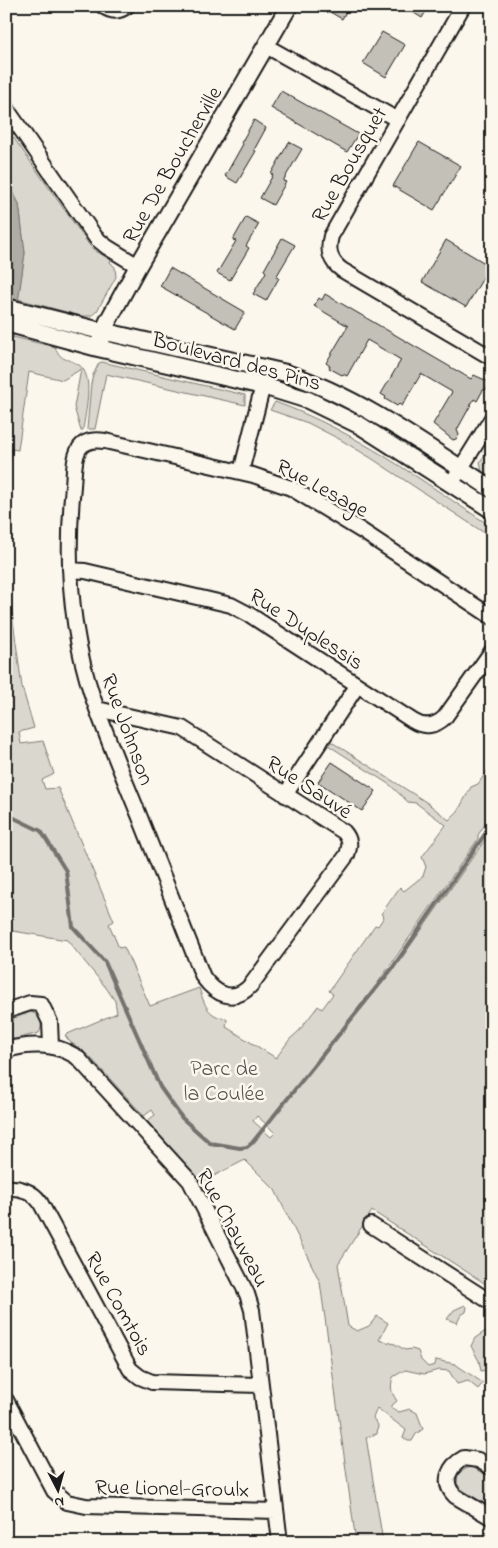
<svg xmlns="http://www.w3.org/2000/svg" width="498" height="1548" viewBox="0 0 498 1548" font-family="'Indie Flower',sans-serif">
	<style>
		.green { fill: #dad7ce; stroke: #7b7a75 }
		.water { fill: #afaca5; stroke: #74726e }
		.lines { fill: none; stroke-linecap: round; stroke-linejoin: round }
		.stream { stroke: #74726e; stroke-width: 4 }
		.building { fill: #c3c0b8; stroke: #1c1c1c }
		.minor-casing { stroke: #1c1c1c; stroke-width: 18 }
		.tertiary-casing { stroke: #1c1c1c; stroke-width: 20 }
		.minor { stroke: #fbf7ec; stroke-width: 14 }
		.tertiary { stroke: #fbf7ec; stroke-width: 16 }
		.labels { text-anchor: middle; stroke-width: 5; stroke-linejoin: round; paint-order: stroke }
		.street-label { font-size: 22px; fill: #1c1c1c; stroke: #fbf7ec }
		.park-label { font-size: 22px; fill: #555451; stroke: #fbf7ec }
	</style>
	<rect width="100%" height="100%" fill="#fbf7ec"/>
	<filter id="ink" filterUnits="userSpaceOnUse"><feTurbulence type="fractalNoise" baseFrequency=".02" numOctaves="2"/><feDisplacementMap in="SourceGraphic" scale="10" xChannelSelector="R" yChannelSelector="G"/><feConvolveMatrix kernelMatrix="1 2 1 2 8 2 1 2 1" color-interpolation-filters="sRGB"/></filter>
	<g filter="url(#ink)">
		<!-- green -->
		<path class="green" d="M6,127L90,246L94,250L111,260L110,262L115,267L116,277L97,311L91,316H81L18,299L25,253L19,204L6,178Z
			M13,337L55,347C62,363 67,357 79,365C95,376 85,413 83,430L81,431L74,407L81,369L63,380L29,372L18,450L12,449L6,491V348Z
			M120,342L246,372L245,374L119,346Z
			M102,362L245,395V405L106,374L95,429H87L91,384L93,375L99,363Z
			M286,379L362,413L443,466L440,469C389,436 342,404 284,384Z
			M275,402C354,430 422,481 492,527V538L371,458L341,440L308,423L270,410Z
			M492,443V479L482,472L480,462Z
			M6,555L10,598L22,687L34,728L19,732L21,744L43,741L54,774L42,780L45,789L58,788L114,921L109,924L119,948L124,947L150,1006L199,988C205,1005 207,1016 227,1019L226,1027L276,1058L290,1039L299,1031L318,1006L322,1009L333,994L329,991L375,925L378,926L384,917L381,914L400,887L404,891L423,876L426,867L422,857L446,825L416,803L408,802L390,785L328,745L330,741L426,802L449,820L458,811L471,787L478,784L492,764V814L478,835V839L377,984L266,1124L257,1116L253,1121L271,1137L275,1133L267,1125L394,969L492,830V1288L372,1211L338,1264L348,1326L357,1331L369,1326L377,1316L388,1323L379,1340L395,1344L405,1350L412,1349L418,1351L421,1360L428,1367L435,1365L436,1360L455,1364L483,1383L478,1389L468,1381L457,1384L449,1371L439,1370L424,1374L405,1370L393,1377C390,1388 391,1392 397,1401L390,1407L399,1412L410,1409L417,1413L423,1429L416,1434L412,1441H408L403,1438L406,1430L377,1408L373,1418L378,1425L377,1434L366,1437L383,1542H356L320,1282L275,1190L245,1160L200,1183L195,1174L147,1121L155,1115L152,1110L144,1116L90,1057L69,1041L65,1035L117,1013L115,1001L107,989L67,940L7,930Z
			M31,1012C40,1015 44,1025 39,1033L15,1039L7,1037L6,1021Z
			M465,1305L467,1307L466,1312L461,1315L457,1323L447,1319L454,1310Z
			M492,1327V1369L481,1371L479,1361L471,1346L475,1338Z
			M472,1467L492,1478V1508L464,1491L457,1484L458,1474L467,1468Z"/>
		<!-- water -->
		<path class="water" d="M6,178L19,204L25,253L13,337L6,348Z"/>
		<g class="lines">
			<!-- stream -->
			<path class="stream" d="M6,814L41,831L66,871L73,927L105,962L160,1087L182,1118L210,1143L240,1148L247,1147L252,1143L393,967L492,824"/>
		</g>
		<!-- building -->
		<path class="building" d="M320,6H349L342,19Z
			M403,6H429L422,18Z
			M382,32L405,45L386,77L363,63Z
			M281,91L358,134L347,152L271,108Z
			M254,120L266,128L254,150L256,151L237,183L225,176L243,144L241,143Z
			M289,142L302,149L283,181L286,182L273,205L260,198L273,175L271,174Z
			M419,142L461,166L434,210L393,186Z
			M246,217L259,224L246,246L249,248L230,280L217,273L236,241L233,240Z
			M282,238L295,245L276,277L279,278L266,301L253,294L266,272L264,270Z
			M446,240L490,266L466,307L422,282Z
			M170,268L245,312L235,329L160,286Z
			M325,294L471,379L474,375L487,381L489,385L487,389L483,390L477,401L474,399L457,430L459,435L456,439L453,440L433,424L452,392L421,374L402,406L399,404L397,406L385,399L386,397L381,394L401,360L367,340L347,376L343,374L342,375L329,368L330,366L326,363L348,326L314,306L319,298L322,300Z
			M332,762L376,791L362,811L318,782Z"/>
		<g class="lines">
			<defs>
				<path id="minor" d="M103,6C111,12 119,12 127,6
					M463,6L331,236C327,251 330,261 342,270L492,358
					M266,46L398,120
					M6,108L96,238L107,247L138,266
					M241,472L265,377
					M451,484L492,418
					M70,570L85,571L231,605L250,615L413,721C424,728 436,726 445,717L492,651
					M97,709L182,728L344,832C351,840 350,846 347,855L251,985C234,1004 216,995 203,977C182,923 160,869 139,815C123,776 106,736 92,695C70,629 66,555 73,486C75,461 72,436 105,441L253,475L291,488L362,531L492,617
					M285,795L357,686
					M6,1011L30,1003L41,1004L50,1022L51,1046
					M6,1050C31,1043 54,1043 77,1057L190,1181L247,1294L252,1310L280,1542
					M6,1188C19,1187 32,1191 40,1202L130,1369L140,1377L152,1382L260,1385
					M371,1225L492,1303
					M6,1400L54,1491L67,1502L86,1506L276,1511
					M492,1468L478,1460L464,1458C449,1466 441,1482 455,1496L492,1518"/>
				<path id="tertiary" d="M6,307L93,329L286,373C361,398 426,446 492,489
					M6,323L98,348L263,386L308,400L361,426L492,510
					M100,341L108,321L138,266L289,6"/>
			</defs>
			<!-- minor casing -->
			<use href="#minor" class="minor-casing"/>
			<!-- tertiary casing -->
			<use href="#tertiary" class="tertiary-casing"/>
			<!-- minor -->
			<use href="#minor" class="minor"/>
			<!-- tertiary -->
			<use href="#tertiary" class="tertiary"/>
		</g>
	</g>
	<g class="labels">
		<!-- street labels -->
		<g class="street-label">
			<text transform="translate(171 164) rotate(-60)" y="8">Rue De Boucherville</text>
			<text transform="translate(348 164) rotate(-60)" y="8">Rue Bousquet</text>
			<text transform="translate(237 360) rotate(15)" y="8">Boulevard des Pins</text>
			<text transform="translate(323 487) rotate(28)" y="8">Rue Lesage</text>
			<text transform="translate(307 628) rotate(33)" y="8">Rue Duplessis</text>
			<text transform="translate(129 729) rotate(70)" y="8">Rue Johnson</text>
			<text transform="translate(310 786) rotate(33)" y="8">Rue Sauvé</text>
			<text transform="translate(234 1227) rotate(62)" y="8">Rue Chauveau</text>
			<text transform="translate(120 1303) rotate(61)" y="8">Rue Comtois</text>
			<text transform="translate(172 1487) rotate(1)" y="8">Rue Lionel-Groulx</text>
		</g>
		<!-- park labels -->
		<g class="park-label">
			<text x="224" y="1075">Parc de<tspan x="224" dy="25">la Coulée</tspan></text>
		</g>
	</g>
	<!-- margin -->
	<rect width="498" height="1548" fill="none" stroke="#fbf7ec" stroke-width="25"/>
	<rect x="12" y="12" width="473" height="1523" fill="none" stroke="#1c1c1c" stroke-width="2" filter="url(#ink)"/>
	<!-- north arrow -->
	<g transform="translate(58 1490) rotate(174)" stroke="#fbf7ec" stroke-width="4" paint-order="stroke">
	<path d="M0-4L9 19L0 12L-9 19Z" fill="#1c1c1c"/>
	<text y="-8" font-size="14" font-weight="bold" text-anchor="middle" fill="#1c1c1c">N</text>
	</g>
</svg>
